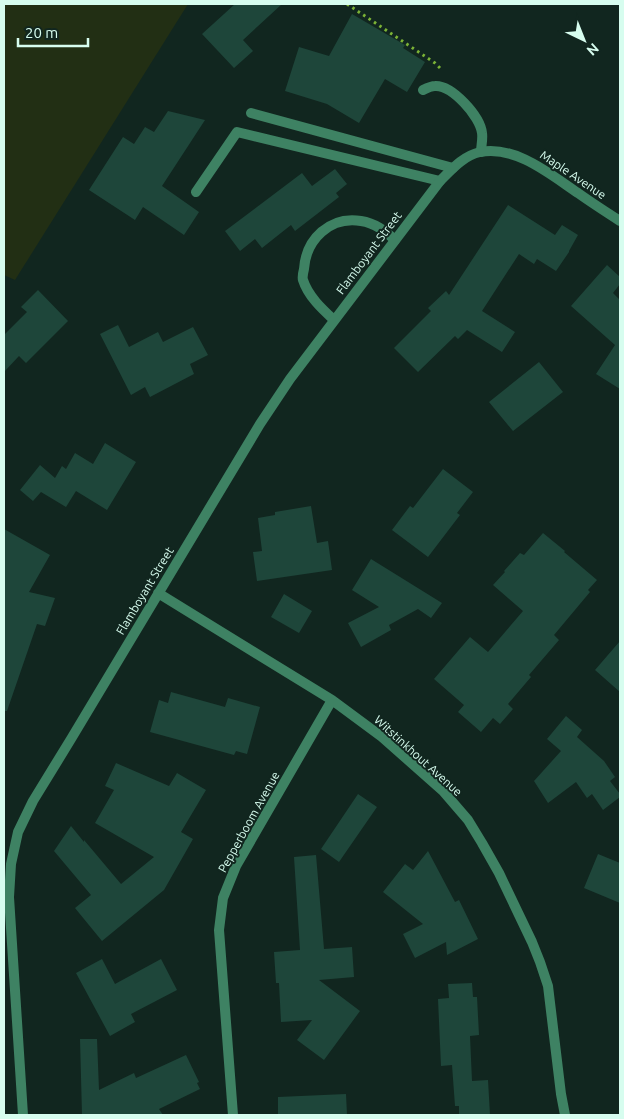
<svg xmlns="http://www.w3.org/2000/svg" width="624" height="1119" viewBox="0 0 624 1119" font-family="Ubuntu,sans-serif">
	<style>
		.green { fill: #222f14 }
		.building { fill: #1e463a }
		.lines { fill: none; stroke-linecap: round; stroke-linejoin: round }
		.path { stroke: #7bb236; stroke-width: 3; stroke-dasharray: 2.5 4; stroke-linecap: butt }
		.service { stroke: #3e8263; stroke-width: 10 }
		.minor { stroke: #3e8263; stroke-width: 10 }
		.labels { text-anchor: middle; stroke-width: 4; stroke-linejoin: round; paint-order: stroke }
		.street-label { font-size: 12px; fill: #d7fdef; stroke: #11261f }
	</style>
	<rect width="100%" height="100%" fill="#11261f"/>
	<!-- green -->
	<path class="green" d="M4,4H188L15,280L4,275Z"/>
	<!-- building -->
	<path class="building" d="M235,4H282L243,40L253,51L234,68L202,34Z
		M352,14L405,45L403,48L425,62L407,92L385,79L359,123L327,104L285,91L299,47L329,56Z
		M168,111L205,120L162,186L199,212L184,235L143,207L135,220L89,190L123,137L134,144L145,127L154,132Z
		M335,169L347,184L336,193L339,197L295,231L291,225L262,248L255,239L240,251L225,231L302,173L312,186Z
		M508,205L555,235L562,225L578,235L569,251V252L556,271L537,259L534,264L519,254L482,311L515,332L502,352L467,330L458,339L455,336L418,372L394,348L431,311L428,308L446,291L449,295Z
		M607,265L620,277V284L613,293L620,300V389L596,374L615,345L571,306Z
		M38,290L68,321L26,363L19,356L4,372V335L27,312L21,307Z
		M118,325L129,347L158,332L163,342L193,327L208,355L190,364L194,374L150,397L145,387L131,395L100,334Z
		M539,362L563,392L513,431L489,402Z
		M105,443L136,462L107,510L76,491L66,507L41,492L33,501L20,490L40,465L55,478L62,466L66,469L75,453L93,464Z
		M443,469L473,492L457,513L460,515L428,557L392,530L410,506L413,508Z
		M311,506L317,543L328,541L332,570L257,581L253,552L262,551L258,518L275,515V512Z
		M4,529L50,555L29,592L55,598L45,626L37,624L7,711H4Z
		M543,533L565,551L564,552L597,580L588,590L590,592L554,635L559,640L529,675L531,677L508,704L513,709L500,724L493,718L481,732L458,712L464,705L434,679L470,637L488,652L523,611L493,585L505,572L504,571L520,553L524,555Z
		M371,559L442,603L431,618L418,609L389,625L391,630L361,647L348,623L379,607L352,590Z
		M284,594L312,611L299,633L271,617Z
		M620,641V692L595,670Z
		M171,692L225,707L228,698L260,707L247,754L236,751L234,755L150,732L159,700L168,703Z
		M566,716L582,730L577,737L604,761L615,777L610,781L620,794V797L603,810L592,794L587,798L576,782L548,803L534,781L561,751L547,739Z
		M116,763L169,786L177,773L206,790L181,832L193,839L164,890L102,941L75,908L91,895L54,851L71,826L84,842V840L121,884L154,857L95,823L114,790L105,786Z
		M358,794L377,807L339,862L321,849Z
		M428,851L455,902L459,900L478,939L447,955L446,942L415,958L403,934L423,924L383,892L405,864L413,870Z
		M598,854L620,863V903L584,888Z
		M316,855L324,949L352,947L354,977L319,980L360,1011L324,1060L297,1040L312,1020L281,1022L279,983H276L274,952L300,950L294,857Z
		M102,959L115,984L161,959L177,990L131,1014L135,1022L110,1036L76,973Z
		M472,983L473,997H477L479,1035L470,1036L472,1081L488,1080L490,1115H459V1106H455L452,1065L441,1066L438,999L449,998L448,984Z
		M80,1039H97L99,1090L134,1073L136,1078L186,1055L199,1082L197,1083L200,1089L159,1109L163,1115H82Z
		M346,1094L347,1115H278V1097Z"/>
	<g class="lines">
		<!-- path -->
		<path class="path" d="M347,4L435,63L441,69"/>
		<!-- service -->
		<path class="service" d="M423,90C427,88 431,86 435,86C452,85 480,116 482,133C483,139 481,146 481,152
			M251,113L453,168
			M196,192L237,132L440,181
			M334,320C322,309 308,296 303,280C302,277 303,273 304,269C306,239 330,216 361,221C375,223 385,231 395,240"/>
		<!-- minor -->
		<path class="minor" d="M158,593L332,700L382,737L443,791L468,820L482,843L499,873L532,942L540,962L548,986L561,1094L565,1115
			M23,1115L9,897L11,864L18,832L33,801L71,739L260,424L290,379L440,181C452,169 463,156 480,152C516,145 551,175 578,193C592,203 606,212 620,221
			M233,1115L219,930L223,898L236,866L332,700"/>
	</g>
	<g class="labels">
		<!-- street labels -->
		<g class="street-label">
			<text transform="translate(573 175) rotate(34)" y="4">Maple Avenue</text>
			<text transform="translate(369 253) rotate(-53)" y="4">Flamboyant Street</text>
			<text transform="translate(145 591) rotate(-59)" y="4">Flamboyant Street</text>
			<text transform="translate(418 756) rotate(42)" y="4">Witstinkhout Avenue</text>
			<text transform="translate(249 822) rotate(-61)" y="4">Pepperboom Avenue</text>
		</g>
	</g>
	<!-- border -->
	<rect width="624" height="1119" fill="none" stroke="#d7fdef" stroke-width="10"/>
	<!-- north arrow -->
	<g transform="translate(584 40) rotate(137)" stroke="#11261f" stroke-width="4" paint-order="stroke">
	<path d="M0-4L9 19L0 12L-9 19Z" fill="#d7fdef"/>
	<text y="-8" font-size="14" font-weight="bold" text-anchor="middle" fill="#d7fdef">N</text>
	</g>
	<!-- scale -->
	<path d="M18 38v8h70v-8" fill="none" stroke="#d7fdef" stroke-width="2.5"/>
	<text x="25" y="38" font-size="15" fill="#d7fdef" stroke="#11261f" stroke-width="4" paint-order="stroke">20 m</text>
</svg>
